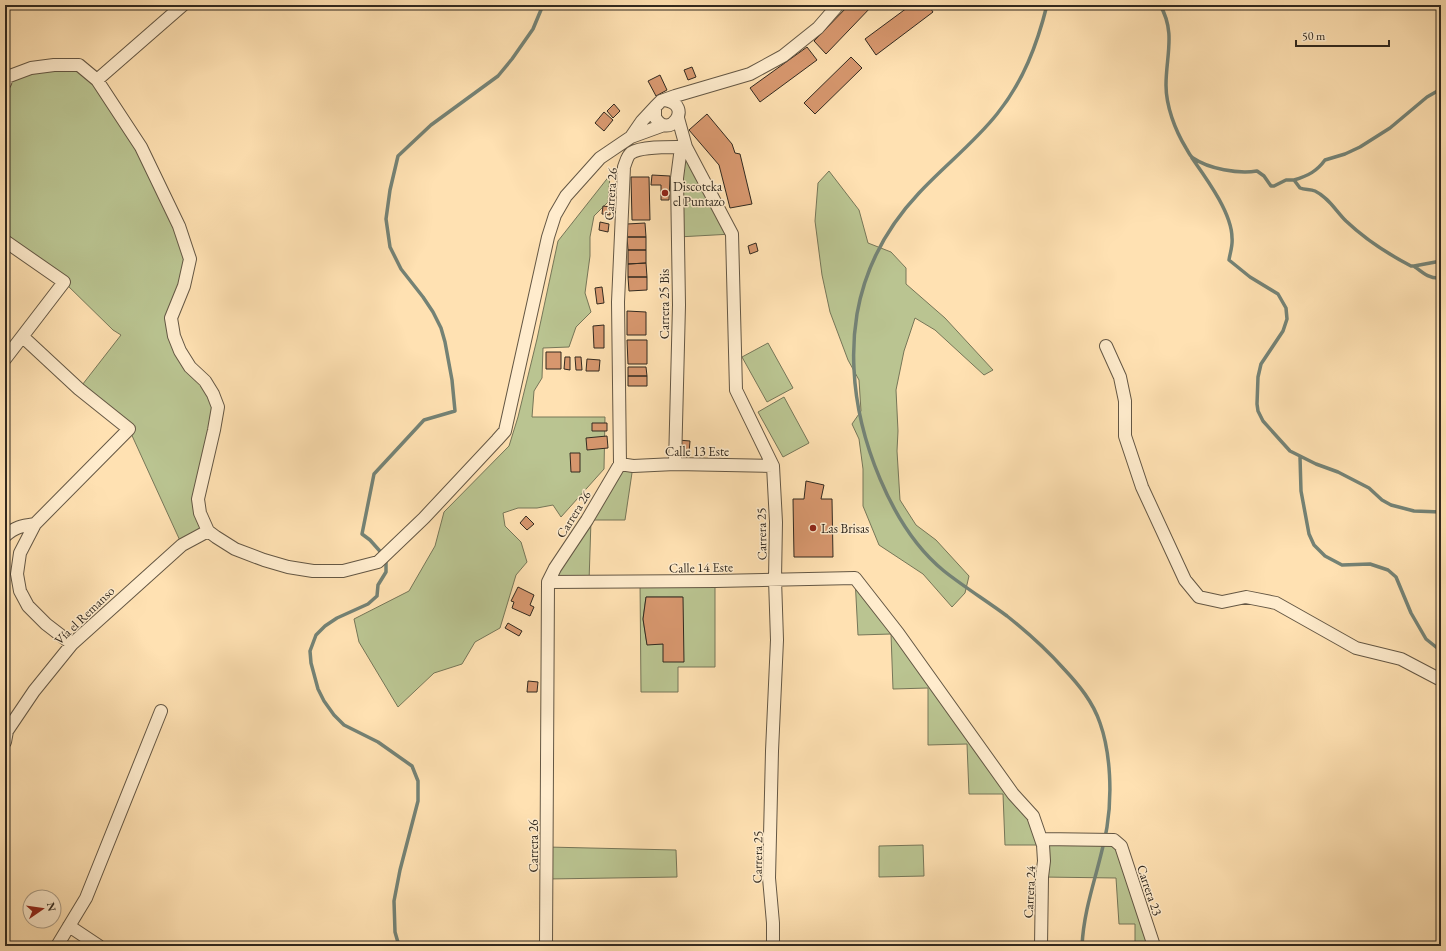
<svg xmlns="http://www.w3.org/2000/svg" width="1446" height="951" viewBox="0 0 1446 951" font-family="'EB Garamond',serif">
	<style>
		.green { fill: #bac491; stroke: #767658; fill-rule: evenodd }
		.lines { fill: none; stroke-linecap: round; stroke-linejoin: round }
		.stream { stroke: #748275; stroke-width: 3.5 }
		.building { fill: #d7976e; stroke: #31291f }
		.minor-casing { stroke: #645744; stroke-width: 14 }
		.minor { stroke: #ffeccd; stroke-width: 12 }
		.poi-dot { fill: #8f2418; stroke: #ffeccd; stroke-width: 1.5 }
		.labels { text-anchor: middle; stroke-width: 3; stroke-linejoin: round; paint-order: stroke }
		.poi-label { font-size: 13px; fill: #31291f; stroke: #ffeccd; text-anchor: start }
		.street-label { font-size: 13px; fill: #31291f; stroke: #ffeccd }
	</style>
	<rect width="100%" height="100%" fill="#ffe1b2"/>
	<filter id="stains"><feTurbulence type="fractalNoise" baseFrequency=".005" numOctaves="4"/><feColorMatrix values="0 0 0 0 .2 0 0 0 0 .09 0 0 0 0 .02 0 0 0 .5 -.17"/></filter>
	<radialGradient id="worn" r=".72"><stop offset=".6" stop-color="#630" stop-opacity="0"/><stop offset="1" stop-color="#630" stop-opacity=".3"/></radialGradient>
	<!-- green -->
	<path class="green" d="M79,65L141,147L190,259L171,318L174,336L218,407L198,499L208,531L182,545L129,429L79,389L121,335L113,330L64,282L5,241V83L7,77Z
		M686,147L732,234L678,237L677,178Z
		M829,171L859,210L868,243L891,252L906,268V284L945,318L993,370L984,375L935,330L915,318L904,351L896,390L898,431L897,451L900,500L916,525L936,540L969,576L965,593L952,607L923,574L879,545L863,506V469L859,439L852,424L861,411L859,380L848,360L830,312L822,275L815,221L818,183Z
		M610,175L608,202L594,216L590,237V256L585,293L591,312L576,327L569,347L543,348L542,378L534,391L532,417H605L604,469L561,517L553,505L537,508H518L503,513L505,526L521,542L527,562L516,575L500,628L475,642L462,664L434,673L398,707L359,642L354,619L409,591L435,546L444,512L509,446L518,417L537,339L558,241Z
		M768,343L793,388L767,402L742,357Z
		M784,397L809,443L783,457L758,412Z
		M633,466L625,520H591L589,582H548L615,471Z
		M855,578L1013,794L1042,839L1114,840L1154,946H1135V924H1119L1116,878L1042,877L1043,845H1005L1003,794H969L967,744L928,745V688L893,689L891,634L858,635Z
		M640,581H715V667H678V692H641ZM646,597H682L683,662L663,644H647L643,619Z
		M923,845L924,876L879,877V846Z
		M547,847L676,850L677,877L547,879Z"/>
	<g class="lines">
		<!-- stream -->
		<path class="stream" d="M1047,5C1037,45 1023,82 997,114C974,143 944,166 919,193C887,227 865,268 857,314C854,332 853,351 854,369C857,437 891,528 944,571C964,587 987,601 1007,616C1027,632 1047,650 1064,669C1079,685 1093,702 1100,723C1111,754 1112,796 1107,827C1100,868 1084,904 1082,946
			M1160,5C1176,32 1166,56 1166,85C1166,106 1175,130 1186,148C1188,151 1190,156 1193,158C1209,169 1238,174 1257,171L1264,176L1271,186H1274L1286,180H1294L1300,188C1305,190 1310,189 1315,191C1328,197 1336,211 1346,221C1365,239 1388,254 1411,266H1414C1423,273 1429,279 1441,278
			M1192,158C1206,178 1232,213 1232,238C1233,245 1230,253 1229,260L1250,277L1278,294L1286,308L1287,319L1283,331L1261,364L1258,377L1257,404L1258,411L1263,421L1290,451L1316,464L1338,472L1369,488L1382,500L1391,505L1414,511L1441,512
			M1294,180C1308,176 1317,171 1325,160L1345,154L1360,147L1390,128L1427,97L1441,89
			M1414,266L1441,261
			M1300,457L1301,491L1309,534L1314,545L1325,556L1342,565L1370,564L1388,570L1396,577L1411,613L1426,639L1441,651
			M399,946L395,932L394,901L400,870L418,801V781L412,766L378,742L344,725L334,715L324,701L318,689L311,663L310,651L316,635L325,626L337,618L368,604L377,596L378,585L386,572V558L370,540L362,534L374,474L424,420L455,411L452,380L445,342L441,328L433,312L423,297L401,269L390,247L386,219L390,190L398,156L431,125L498,76L512,59L533,29L543,5"/>
	</g>
	<!-- building -->
	<path class="building" d="M849,5H873L826,54L814,41Z
		M911,5H928L933,12L876,55L865,39Z
		M807,47L817,60L760,102L750,88Z
		M851,57L862,68L815,114L804,103Z
		M692,67L696,77L688,80L684,70Z
		M660,75L667,90L656,96L648,81Z
		M614,104L620,111L613,118L607,111Z
		M604,112L613,120L604,131L595,123Z
		M707,114L732,144L735,153L740,154L752,204L730,208L719,165L689,130Z
		M652,175L670,176L669,200H661V185H651Z
		M631,177H649L650,220H632Z
		M603,206L611,207L610,215L602,214Z
		M600,222L609,224L608,232L599,230Z
		M645,223L646,237H627V224Z
		M627,237H646V250H628Z
		M756,243L758,251L750,254L748,246Z
		M628,250H646V263L628,264Z
		M646,263L647,277H628V264Z
		M628,277H647V290L629,291Z
		M602,287L604,303L597,304L595,288Z
		M627,311L646,312V335H627Z
		M604,325V348H594L593,326Z
		M627,340H647V364H628Z
		M546,352H561V369H546Z
		M565,357H570V370L564,369Z
		M575,357H581L582,370H576Z
		M587,359L600,360L599,371H586Z
		M628,367H646L647,376H628Z
		M628,376H647V386H628Z
		M592,423H607V431H592Z
		M607,436L608,448L587,450L586,438Z
		M678,440L690,441L689,453L677,452Z
		M570,453H580V472H571Z
		M806,481L824,485L821,499H832L833,557H794L793,499H804Z
		M526,516L534,524L527,530L520,523Z
		M518,587L534,595L530,605L534,607L530,616L512,608L514,602L511,601Z
		M646,597H683L684,662H663V644L647,645L643,619Z
		M508,623L522,631L519,636L505,628Z
		M528,681L538,682L537,692H527Z"/>
	<g class="lines">
		<defs>
			<path id="minor" d="M97,80L183,5
				M5,83L7,77L31,68L54,65H79L97,80L141,147L179,226L190,259L184,286L171,318L174,336L180,351L190,367L205,381L213,394L218,407L214,430L198,499L200,513L208,531L216,537L235,549L264,560L288,567L313,571H343L378,562L424,518L497,440L505,431L548,237L555,215L566,196L600,158L631,137L664,125
				M665,100C695,105 668,142 655,117V107L661,101L675,96L750,74L783,56L818,28L838,5
				M678,118L686,147L732,234L736,390L773,466L776,522L775,579L777,640L772,751L769,878L773,923V946
				M631,137L642,121L655,107
				M5,241L64,282L5,359
				M23,337L79,389L129,429L35,524L20,553L17,574L20,591L28,606L46,624L72,644
				M1106,346L1120,377L1125,401V436L1142,487L1185,580L1199,597L1222,602L1246,597L1276,603L1356,648L1401,659L1441,680
				M620,464L633,466L675,464L773,466
				M675,464L679,305L677,178L680,155L686,147
				M5,536C15,527 21,526 35,524
				M548,582L715,581L855,578L898,633L1013,794L1033,816L1043,845L1044,861L1042,877L1041,946
				M5,742L7,731L34,691L72,644L182,545L208,531
				M1042,839L1114,840L1121,846L1154,946
				M69,926L99,946
				M57,946L86,898L161,711
				M546,946L548,582L555,568L587,520L620,464L618,302L624,167C626,162 627,156 631,153C641,146 673,147 686,147"/>
		</defs>
		<!-- minor casing -->
		<use href="#minor" class="minor-casing"/>
		<!-- minor -->
		<use href="#minor" class="minor"/>
	</g>
	<!-- markers -->
	<g class="poi-dot">
		<circle cx="665" cy="193" r="4"/>
		<circle cx="813" cy="528" r="4"/>
	</g>
	<g class="labels">
		<!-- poi labels -->
		<g class="poi-label">
			<text x="673" y="191">Discoteka<tspan x="673" dy="15">el Puntazo</tspan></text>
			<text x="821" y="533">Las Brisas</text>
		</g>
		<!-- street labels -->
		<g class="street-label">
			<text transform="translate(610 194) rotate(-86)" y="5">Carrera 26</text>
			<text transform="translate(664 304) rotate(-90)" y="5">Carrera 25 Bis</text>
			<text x="697" y="456">Calle 13 Este</text>
			<text transform="translate(573 514) rotate(-58)" y="5">Carrera 26</text>
			<text transform="translate(761 534) rotate(-91)" y="5">Carrera 25</text>
			<text transform="translate(701 567) rotate(-1)" y="5">Calle 14 Este</text>
			<text transform="translate(84 615) rotate(-44)" y="5">Vía el Remanso</text>
			<text transform="translate(533 846) rotate(-90)" y="5">Carrera 26</text>
			<text transform="translate(757 857) rotate(-89)" y="5">Carrera 25</text>
			<text transform="translate(1150 890) rotate(71)" y="5">Carrera 23</text>
			<text transform="translate(1029 892) rotate(-87)" y="5">Carrera 24</text>
		</g>
	</g>
	<!-- margin -->
	<rect width="1446" height="951" fill="none" stroke="#ffe1b2" stroke-width="20"/>
	<rect x="6" y="6" width="1434" height="939" fill="none" stroke="#31291f" stroke-width="2"/>
	<rect x="10" y="10" width="1426" height="931" fill="none" stroke="#31291f"/>
	<!-- north arrow -->
	<g transform="translate(42 909) rotate(77)"><circle r="19" fill="#ffeccd" stroke="#ad9e87"/>
	<path d="M0-3L7 15L0 10L-7 15Z" fill="#8f2418"/>
	<text y="-6" font-size="11" font-weight="bold" text-anchor="middle" fill="#31291f">N</text>
	</g>
	<!-- scale -->
	<path d="M1296 40v6h93v-6" fill="none" stroke="#31291f" stroke-width="2"/>
	<text x="1302" y="40" font-size="12" fill="#31291f" stroke="#ffeccd" stroke-width="3" paint-order="stroke">50 m</text>
	<rect width="100%" height="100%" filter="url(#stains)"/>
	<rect width="100%" height="100%" fill="url(#worn)"/>
</svg>
